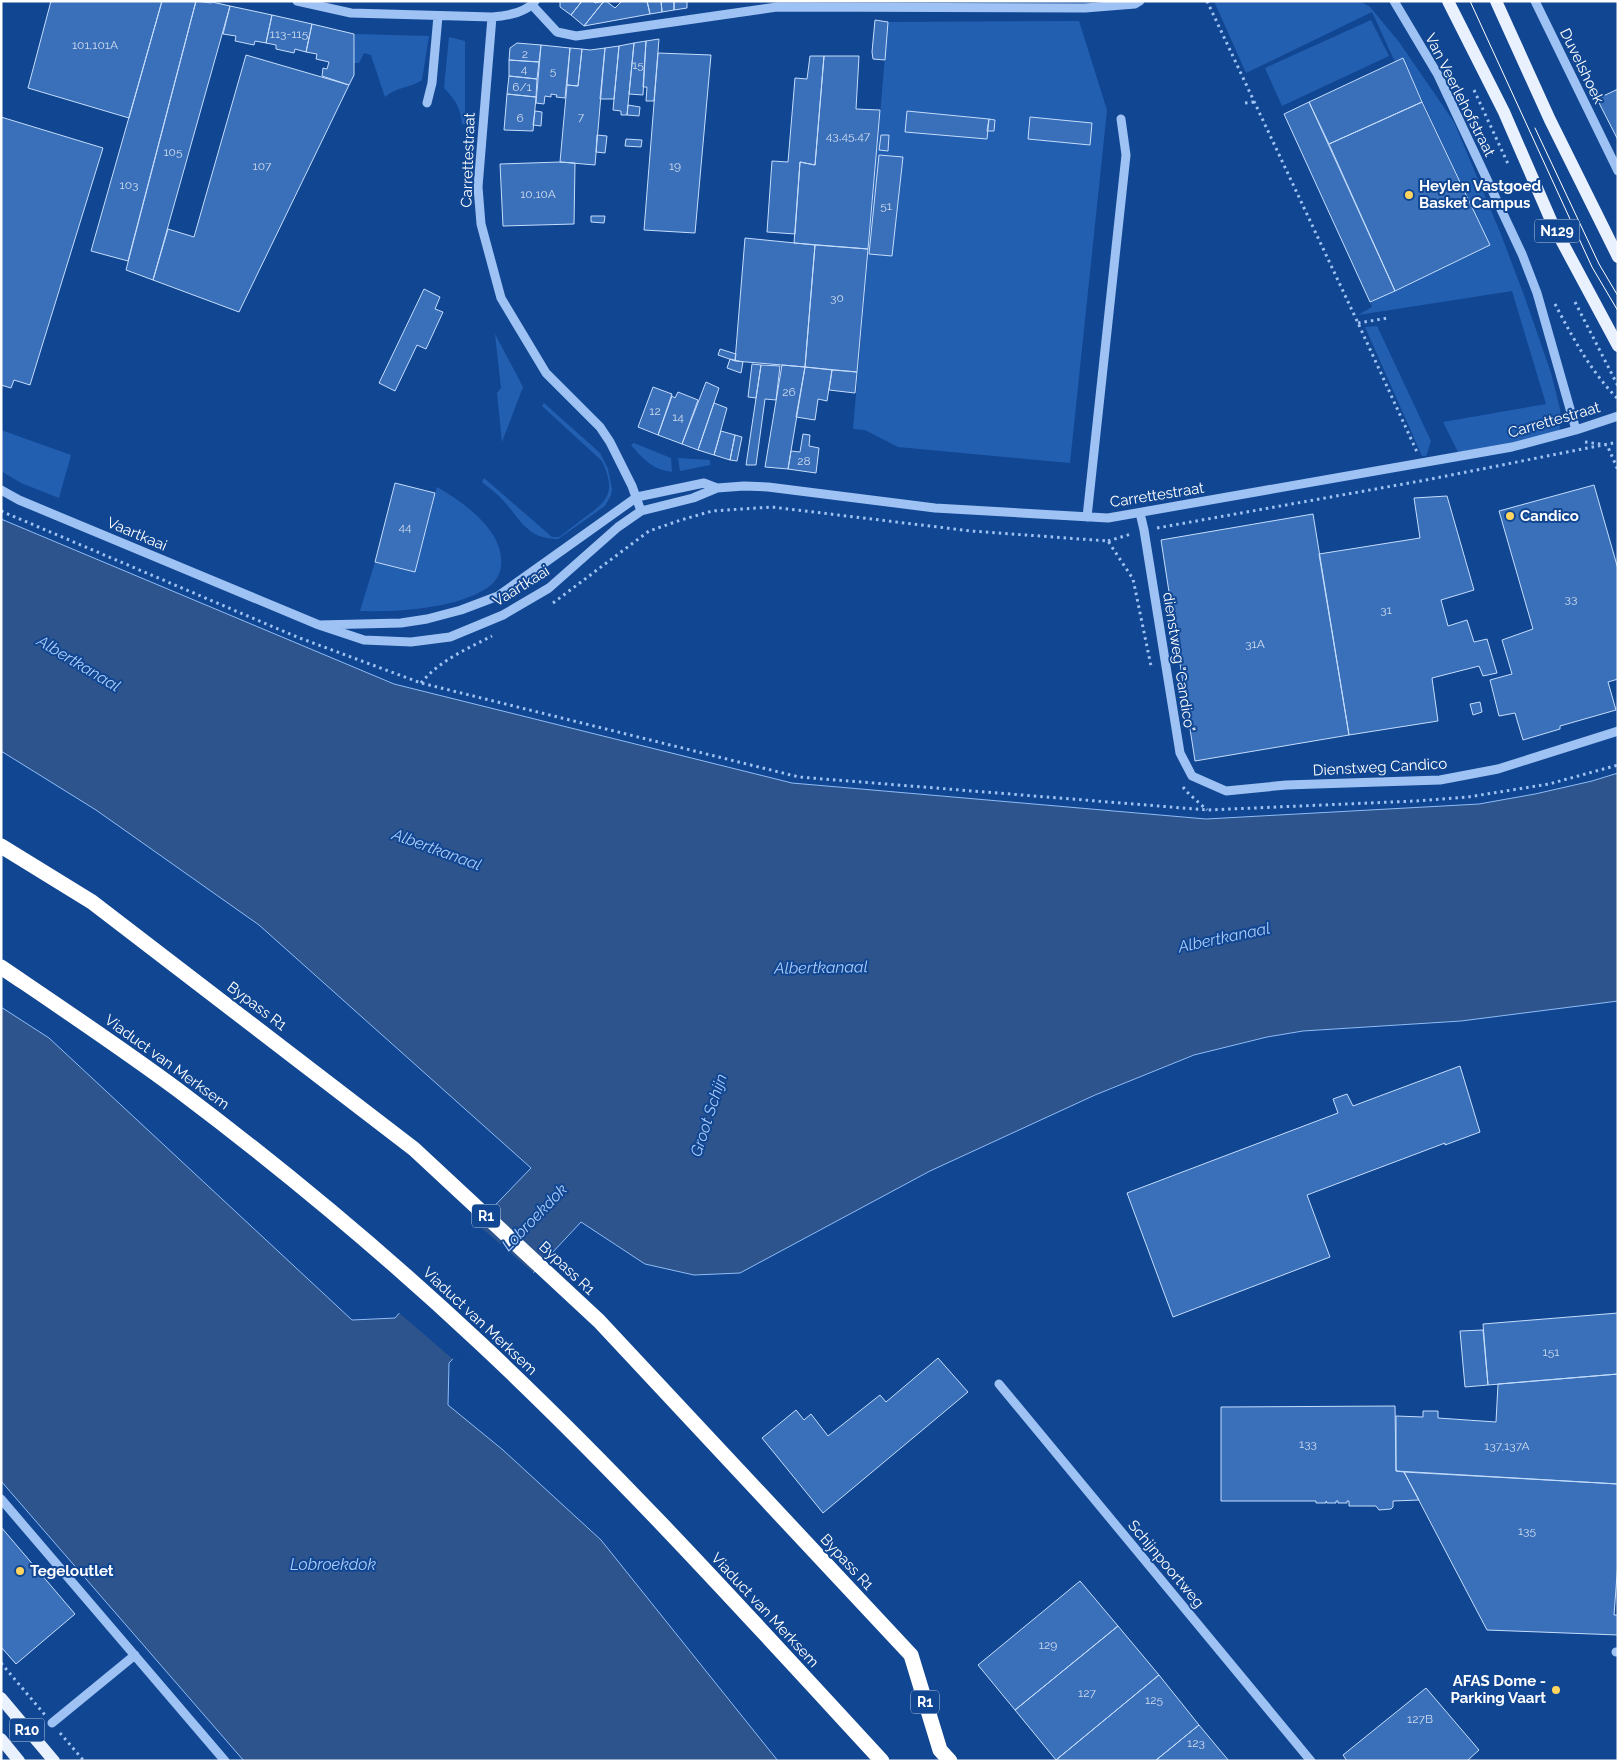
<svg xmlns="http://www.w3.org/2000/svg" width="1619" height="1762" viewBox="0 0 1619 1762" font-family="Raleway,sans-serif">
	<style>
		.green { fill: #235fb1 }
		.water { fill: #2d548d; stroke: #8fbcf6 }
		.pier { fill: #114692 }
		.building { fill: #3a70ba; stroke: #c5ddfd }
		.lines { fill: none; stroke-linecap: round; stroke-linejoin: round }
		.path { stroke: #9ec2f3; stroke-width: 3; stroke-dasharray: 2.5 4; stroke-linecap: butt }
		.minor { stroke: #9ec2f3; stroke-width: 9 }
		.major { stroke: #e9f1ff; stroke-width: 12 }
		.highway { stroke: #fff; stroke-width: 15 }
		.tram { stroke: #fff; stroke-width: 1 }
		.poi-dot { fill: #ffd55f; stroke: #114692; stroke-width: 2 }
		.labels { text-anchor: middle; stroke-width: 4; stroke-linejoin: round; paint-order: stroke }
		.number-label { font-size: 12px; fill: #cedbee }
		.shield { fill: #114692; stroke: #b8c8de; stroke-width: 1 }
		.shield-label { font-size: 14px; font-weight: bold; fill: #fff }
		.street-label { font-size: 15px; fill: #fff; stroke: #114692 }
		.poi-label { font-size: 15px; font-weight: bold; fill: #fff; stroke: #114692; text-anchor: start }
		.water-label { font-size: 16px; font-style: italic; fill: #aaccfa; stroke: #114692 }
	</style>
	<rect width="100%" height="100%" fill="#114692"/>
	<!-- green -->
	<path class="green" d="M1214,1H1360L1370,7L1399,42L1454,122L1500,232L1525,298L1551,373L1560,409L1561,421L1559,433L1555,436L1458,452L1443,422L1546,404L1512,291L1358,315L1372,307L1370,302L1490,245L1403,59L1395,62L1372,12L1246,73Z
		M1371,20L1389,56L1282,106L1265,68Z
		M1079,21L1107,110L1070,463L898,447L865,430L853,429L888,22Z
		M355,34L429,36L422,80C410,88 396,87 385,97L371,55L364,53L359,63H354Z
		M449,37L465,41V125L462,124C461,109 455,99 444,88Z
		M1377,326L1431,441L1426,456H1422L1365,327Z
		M495,334L523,387L502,442L497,393L501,388Z
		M544,403L600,453L608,469L612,489L611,495L605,506L558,539C525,539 520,517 500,497C495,492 488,487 482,482L484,478L552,537H559C569,530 578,522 588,515C612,498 614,488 602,461L542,406Z
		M1,430L71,455L59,498L21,483L1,471Z
		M634,443L671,458L672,472C652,469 644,460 631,445Z
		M678,458L710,460V465L680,471Z
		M437,487C464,503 505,531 501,566C500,575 495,583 487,588C455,609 398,612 360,611L375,562L415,572Z"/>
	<!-- water -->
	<path class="water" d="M1,519L394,684L792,783L1206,819L1479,804L1535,794L1592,781L1618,773V1001L1461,1021L1303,1031L1267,1037L1194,1055L1095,1095L930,1171L740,1273L694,1275L645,1264L581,1222L449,1363L448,1405L503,1450L601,1540L778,1761H244L1,1481V1007L49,1038L352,1320L395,1318L477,1224L531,1168L259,925L96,810L1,751Z"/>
	<!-- pier -->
	<path class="pier" d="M476,1223L536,1275L455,1361L397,1311Z"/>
	<!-- building -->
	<path class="building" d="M51,1H162L129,118L28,88Z
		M162,1H196L128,261L91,251Z
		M196,1L211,3L212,2L230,6L153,280L126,270Z
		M560,1H582L571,15L560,7Z
		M582,1H594L595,3L604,1L584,26L571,15Z
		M604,1H606L615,8L622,1H647L650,14L584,26Z
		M647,1H661L662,12L650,14Z
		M661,1H674V10L662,12Z
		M674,1H687V8L674,10Z
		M230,6L272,15L266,43L255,41L254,45L235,41L236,36L223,34Z
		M272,15L312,24L306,52L295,49L294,53L276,49V45L266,43Z
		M875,20L888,22L885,60L873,59L872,52Z
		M312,24L354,34V75L349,85L322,76L323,68L327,69L329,62L316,59L317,54L306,52Z
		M659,39L654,101H646L647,87H643L646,41Z
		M646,41L643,95L629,94L634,43Z
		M517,43L541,45L539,62L509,60L510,48Z
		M634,43L627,115H621V111L613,110L619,46Z
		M541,45L570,48L565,98L556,97L557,95L551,94V97L545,96L544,104L536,103Z
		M619,46L614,99H600L605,48Z
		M570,48L582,49L578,86L567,85Z
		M605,48L595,165L560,162L567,85L578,86L582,49L590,50Z
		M658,53L711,55L695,233L644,230Z
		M246,55L349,85L239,312L153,280L168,229L194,237Z
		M810,56H824L815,165L800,162L795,234L767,232L772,161L788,162L795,78L807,79Z
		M824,56H859L856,109L880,110L868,249L794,243L800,162L815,165Z
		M1403,58L1422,102L1329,144L1309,102Z
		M509,60L539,62L537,79L509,76Z
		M509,76L537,79L536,97L507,94Z
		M1618,89V140L1597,99Z
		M507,94L536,97L533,131L504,130Z
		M1309,102L1395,291L1370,302L1284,114Z
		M1422,102L1490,245L1395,291L1329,144Z
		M628,105L640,107L639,116L627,115Z
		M535,111L542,112L541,126L533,125Z
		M907,111L989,119L987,139L905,132Z
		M1,117L103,148L30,385L14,380L11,388L1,385Z
		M1030,117L1092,123L1090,145L1028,139Z
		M989,119L995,120L994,131H987Z
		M597,135L607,136L605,153L596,152Z
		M881,135H889L888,151L879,150Z
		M626,139L642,140L641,147L625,146Z
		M879,155L903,157L892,256L869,254Z
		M560,162L575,163L574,224L503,226L500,164Z
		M591,216H605L604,223L591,222Z
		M745,238L815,245L805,367L735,361Z
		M815,245L868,249L857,372L805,367Z
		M424,289L440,297L435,309L443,312L426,349L417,345L395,391L379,383Z
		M720,349L736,354L735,361L718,355Z
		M730,359L743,362L741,373L727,368Z
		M752,364L761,365L756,398L748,397Z
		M761,365L780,366L776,400L765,399L756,465H746Z
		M782,365L805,367L788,469L765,467Z
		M805,367L832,370L827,401L818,399L815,420L796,417Z
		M832,370L857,372L855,393L829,390Z
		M706,382L719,388L698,450L682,444Z
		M653,387L672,394L658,435L638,427Z
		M678,392L698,400L682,444L658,435L672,396L675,398Z
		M714,403L727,408L714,455L698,450Z
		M721,431L735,435L730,460L714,455Z
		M803,434L810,435L809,446L819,448L816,473L788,469L791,451L800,452Z
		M735,435L742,437L737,461L730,460Z
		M395,483L435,493L415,572L375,562Z
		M1594,485L1618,569V679L1608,682L1616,710L1560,726V729L1523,740L1515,713L1499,716L1490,680L1512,674L1502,640L1533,629L1499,511Z
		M1447,496L1474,590L1441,600L1448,626L1467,620L1474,642L1487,639L1497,673L1483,676L1479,666L1432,678L1438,721L1349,735L1319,554L1420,538L1414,498Z
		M1313,514L1349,735L1195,761L1161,540Z
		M1480,702L1482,712L1473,715L1470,704Z
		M1460,1066L1480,1132L1445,1145V1143L1307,1195L1330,1257L1173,1317L1127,1193L1338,1113L1333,1099L1347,1094L1353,1106Z
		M1618,1313V1374L1488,1385L1483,1324Z
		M1483,1330L1488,1385L1465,1387L1460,1331Z
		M938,1358L968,1392L823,1513L762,1438L796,1410L804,1420L811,1414L828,1436L880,1395L886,1402Z
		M1618,1374V1484L1396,1471V1416L1423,1417V1411H1438V1418L1496,1422L1498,1384Z
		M1395,1406L1396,1471L1404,1472L1419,1500L1393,1501V1507L1391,1509L1379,1510L1376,1506H1349V1501H1347V1503H1338V1501H1336V1503H1327L1326,1501V1503H1316V1501H1221V1407Z
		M1404,1472L1618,1484V1562L1614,1615H1618V1635L1487,1630Z
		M1,1527L75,1614L16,1664L1,1647Z
		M1080,1581L1118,1626L1015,1710L978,1665Z
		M1118,1626L1159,1675L1056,1760L1015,1710Z
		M1159,1675L1199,1725L1155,1761H1057L1056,1760Z
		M1426,1688L1479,1750L1467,1761H1347L1343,1755Z
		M1199,1725L1229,1761H1155Z"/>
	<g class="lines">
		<!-- path -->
		<path class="path" d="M1207,1L1358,323L1417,452
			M1474,90L1509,166
			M1245,103L1254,102
			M1575,302L1618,386
			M1555,304C1573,338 1591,372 1618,399
			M1358,323L1388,318
			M1585,442L1607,445L1618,470
			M1,511L297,637L421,683L799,777L1208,810L1415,801L1468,797L1549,784L1618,765
			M1157,528L1426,480L1618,442
			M1108,541L1131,534
			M553,603L649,531L681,520L712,511L772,507L971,531L1108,541L1133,579L1151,666
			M421,683C440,660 467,649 492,636
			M1183,787L1187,792L1207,810
			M1,1663L45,1715
			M60,1733L84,1761"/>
		<!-- minor -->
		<path class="minor" d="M297,1L351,13L492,17C506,16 526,13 535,1
			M1394,1L1438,75L1522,254L1537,293L1576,430
			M1535,1L1618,171
			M532,5L557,32L576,36L777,7L1085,8L1135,4L1140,1
			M492,17L478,187L481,224L501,298L546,373L600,427L610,442L632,486L641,511
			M427,103L432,83L438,16
			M1,490L19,500L319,625L364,640L411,642L450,637L503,615L549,588L618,527L641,511L693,498L717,488
			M1140,513L1144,530L1180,753L1192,776L1226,791L1286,785L1440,780L1498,769L1618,731
			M1087,517L1126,155L1121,119
			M319,625L401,623L427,619L461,610L498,596L637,497L704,483L717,488L744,486L768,487L935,508L1108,518L1512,447L1576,430L1618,416
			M999,1384L1311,1761
			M1,1499L225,1761
			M1616,1652H1618
			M52,1723L135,1655"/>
		<!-- major -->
		<path class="major" d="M1448,1L1504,112L1553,225L1618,346
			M1496,1L1550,120L1618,257
			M1,1698L54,1761
			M1,1739L19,1761"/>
		<!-- highway -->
		<path class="highway" d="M1,846L92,902L414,1149L599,1321L911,1655L940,1750L950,1761
			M1,967C60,1007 120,1047 178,1090C283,1169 384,1253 480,1343C621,1475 751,1619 882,1761"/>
		<!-- tram -->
		<path class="tram" d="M1470,1L1592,267L1618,311
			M1535,128L1599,264L1618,296"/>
	</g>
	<!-- markers -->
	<g class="poi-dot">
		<circle cx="1409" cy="195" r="5"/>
		<circle cx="1510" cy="516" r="5"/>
		<circle cx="20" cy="1571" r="5"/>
		<circle cx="1556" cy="1690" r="5"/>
	</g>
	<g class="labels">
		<!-- number labels -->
		<g class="number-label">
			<text x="289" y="38">113-115</text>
			<text x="95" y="49">101,101A</text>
			<text x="525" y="58">2</text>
			<text x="638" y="69">15</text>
			<text x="524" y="73">4</text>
			<text x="553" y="75">5</text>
			<text x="522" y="91">6/1</text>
			<text x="581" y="121">7</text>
			<text x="520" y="122">6</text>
			<text x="848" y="140">43,45,47</text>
			<text x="173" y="156">105</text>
			<text x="262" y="170">107</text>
			<text x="675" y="170">19</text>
			<text x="129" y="189">103</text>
			<text x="538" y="198">10,10A</text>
			<text x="886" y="210">51</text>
			<text x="837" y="302">30</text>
			<text x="789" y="396">26</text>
			<text x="655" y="415">12</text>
			<text x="678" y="421">14</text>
			<text x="804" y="465">28</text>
			<text x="405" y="531">44</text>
			<text x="1571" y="603">33</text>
			<text x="1386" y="614">31</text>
			<text x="1255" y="648">31A</text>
			<text x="1551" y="1356">151</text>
			<text x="1308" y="1448">133</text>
			<text x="1507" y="1450">137,137A</text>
			<text x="1527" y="1535">135</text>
			<text x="1048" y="1649">129</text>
			<text x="1087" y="1697">127</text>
			<text x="1154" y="1704">125</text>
			<text x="1420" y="1723">127B</text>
			<text x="1196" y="1747">123</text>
		</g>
		<!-- shield labels -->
		<g class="shield">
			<rect x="1534.5" y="219.5" width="45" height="23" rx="4"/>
			<rect x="472" y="1204.5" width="28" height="23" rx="4"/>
			<rect x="911" y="1690.5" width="28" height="23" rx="4"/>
			<rect x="9.5" y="1718.5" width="35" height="23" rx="4"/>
		</g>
		<g class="shield-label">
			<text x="1557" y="236">N129</text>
			<text x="486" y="1221">R1</text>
			<text x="925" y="1707">R1</text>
			<text x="27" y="1735">R10</text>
		</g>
		<!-- street labels -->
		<g class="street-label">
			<text transform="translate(1582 66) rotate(64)" y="5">Duvelshoek</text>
			<text transform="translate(1460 95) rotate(63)" y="5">Van Veerlehofstraat</text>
			<text transform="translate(468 160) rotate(-88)" y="5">Carrettestraat</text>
			<text transform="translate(1554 420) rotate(-16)" y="5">Carrettestraat</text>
			<text transform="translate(1157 495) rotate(-9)" y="5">Carrettestraat</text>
			<text transform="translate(137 534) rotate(23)" y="5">Vaartkaai</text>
			<text transform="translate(521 586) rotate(-32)" y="5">Vaartkaai</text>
			<text transform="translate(1179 662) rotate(81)" y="5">dienstweg "Candico"</text>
			<text transform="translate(1380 767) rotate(-3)" y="5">Dienstweg Candico</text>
			<text transform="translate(257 1006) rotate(37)" y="5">Bypass R1</text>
			<text transform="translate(167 1062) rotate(36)" y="5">Viaduct van Merksem</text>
			<text transform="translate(567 1268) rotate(43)" y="5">Bypass R1</text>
			<text transform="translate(480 1321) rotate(43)" y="5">Viaduct van Merksem</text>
			<text transform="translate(847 1562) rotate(47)" y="5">Bypass R1</text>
			<text transform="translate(1166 1564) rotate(50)" y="5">Schijnpoortweg</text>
			<text transform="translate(765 1610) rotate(47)" y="5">Viaduct van Merksem</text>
		</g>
		<!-- poi labels -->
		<g class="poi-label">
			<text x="1419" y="191">Heylen Vastgoed<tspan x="1419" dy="17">Basket Campus</tspan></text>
			<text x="1520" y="521">Candico</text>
			<text x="30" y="1576">Tegeloutlet</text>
			<text x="1546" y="1686" text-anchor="end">AFAS Dome -<tspan x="1546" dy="17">Parking Vaart</tspan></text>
		</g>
		<!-- water labels -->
		<g class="water-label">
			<text transform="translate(79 663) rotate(31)" y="6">Albertkanaal</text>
			<text transform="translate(437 849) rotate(20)" y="6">Albertkanaal</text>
			<text transform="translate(1224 937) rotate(-12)" y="6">Albertkanaal</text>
			<text transform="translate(821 967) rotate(-1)" y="6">Albertkanaal</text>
			<text transform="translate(708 1115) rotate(-72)" y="6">Groot Schijn</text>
			<text transform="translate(534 1217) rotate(-46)" y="6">Lobroekdok</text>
			<text x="333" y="1570">Lobroekdok</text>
		</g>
	</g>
	<!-- border -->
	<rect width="1619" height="1762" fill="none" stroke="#ffffff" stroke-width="5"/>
</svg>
